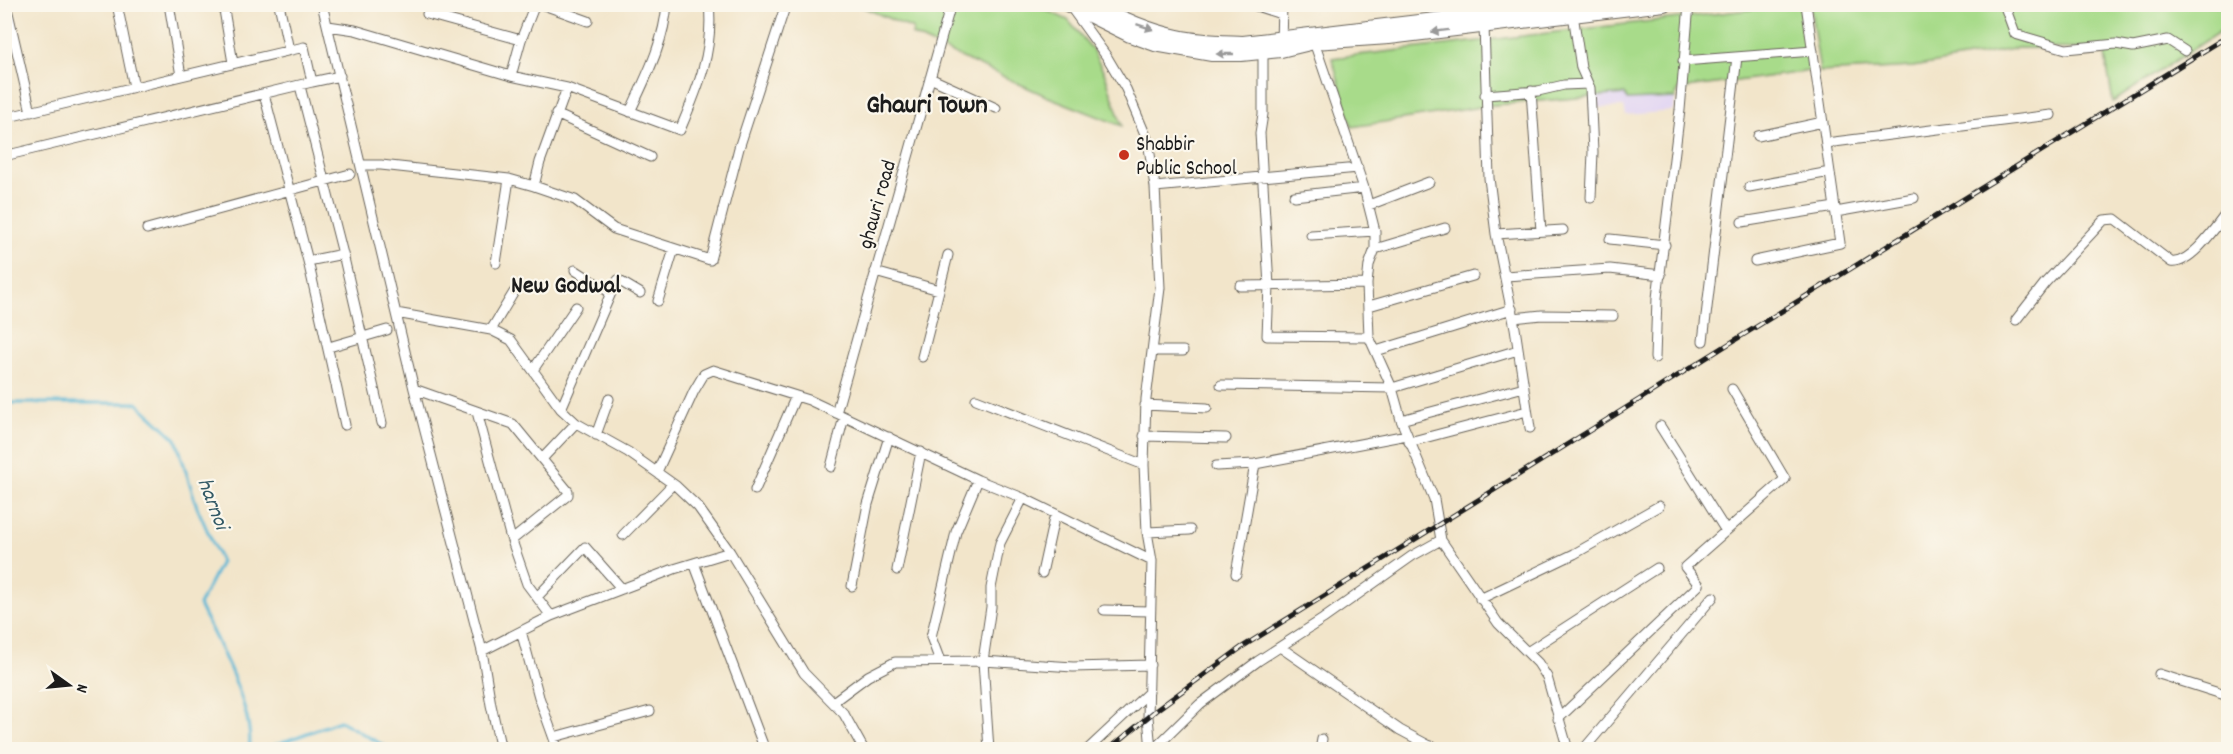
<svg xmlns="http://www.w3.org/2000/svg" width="2233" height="754" viewBox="0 0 2233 754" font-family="Dekko,sans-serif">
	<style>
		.built { fill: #e1d4f3 }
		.green { fill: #a8db8a; stroke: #627c53; stroke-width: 1.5 }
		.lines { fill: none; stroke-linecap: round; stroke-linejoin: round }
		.stream { stroke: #56b6d5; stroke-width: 3 }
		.minor-casing { stroke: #676259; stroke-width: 11 }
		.secondary-casing { stroke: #676259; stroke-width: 16 }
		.minor { stroke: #fff; stroke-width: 9 }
		.secondary { stroke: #fff; stroke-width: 14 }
		.rail-casing { stroke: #1c1c1c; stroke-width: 5 }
		.rail { stroke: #fbf7ec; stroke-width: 3; stroke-dasharray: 9; stroke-linecap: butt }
		.oneway { fill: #999 }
		.poi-dot { fill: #c8321e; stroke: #fbf7ec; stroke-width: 2 }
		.labels { text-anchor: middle; stroke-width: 4.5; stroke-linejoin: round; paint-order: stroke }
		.poi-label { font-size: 21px; fill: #1c1c1c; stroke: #fbf7ec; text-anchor: start }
		.street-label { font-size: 21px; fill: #1c1c1c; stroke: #fbf7ec }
		.water-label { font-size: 22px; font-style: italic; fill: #335a66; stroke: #fbf7ec }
		.quarter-label { font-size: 24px; font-weight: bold; fill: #1c1c1c; stroke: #fbf7ec }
		.district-label { font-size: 27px; font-weight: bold; fill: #1c1c1c; stroke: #fbf7ec }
	</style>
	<rect width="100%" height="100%" fill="#fbf7ec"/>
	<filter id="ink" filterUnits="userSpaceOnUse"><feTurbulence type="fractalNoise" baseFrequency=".0167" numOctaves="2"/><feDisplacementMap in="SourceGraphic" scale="12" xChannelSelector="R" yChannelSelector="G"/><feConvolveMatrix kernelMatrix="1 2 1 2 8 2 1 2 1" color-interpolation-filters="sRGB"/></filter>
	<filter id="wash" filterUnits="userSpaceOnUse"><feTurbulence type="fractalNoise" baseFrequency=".008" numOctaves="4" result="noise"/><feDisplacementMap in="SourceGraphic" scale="24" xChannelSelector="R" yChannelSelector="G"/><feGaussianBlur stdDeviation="1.35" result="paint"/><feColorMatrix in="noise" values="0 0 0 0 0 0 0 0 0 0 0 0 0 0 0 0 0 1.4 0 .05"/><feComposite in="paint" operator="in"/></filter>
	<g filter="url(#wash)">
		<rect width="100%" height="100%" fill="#f2e5ca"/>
		<!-- built -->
		<path class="built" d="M1625,94L1627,100L1675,98L1674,111L1626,115L1624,107L1591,108V96Z"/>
		<!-- green -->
		<path class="green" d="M1800,4L1809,71L1679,89L1675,98L1627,100L1625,94L1493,105L1352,127L1332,58Z
			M858,5H1035L1068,20L1092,49L1106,77L1122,126L1046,96L912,35L913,29Z
			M1810,5H2220L2228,20V26L2113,102L2104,49L2018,48L1913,67L1820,72Z"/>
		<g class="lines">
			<!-- stream -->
			<path class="stream" d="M4,403H137L176,439L197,507L221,562L199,605C216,640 256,711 249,750
				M277,750L275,745L340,721L392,750"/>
		</g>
	</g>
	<g filter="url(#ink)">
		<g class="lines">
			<defs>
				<path id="minor" d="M6,4L31,112
					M117,4L134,87
					M169,4L181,76
					M223,4L233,63
					M279,4L289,50
					M322,4L414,389L482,651L491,705L501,750
					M541,4L588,21
					M1250,4L1281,14
					M2004,4L2015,34L2066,49L2116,44L2133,47L2168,40L2185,51
					M1070,6L1107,57L1126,89L1148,141L1155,187L1160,288L1146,399L1144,465L1147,532L1152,561L1148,717L1151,750
					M427,14L521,40
					M1573,14L1581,68L1590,88L1593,152L1591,198
					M1484,25L1489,178L1496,234L1515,328L1530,428
					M328,26L355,30L511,76L567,88L680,130C698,88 714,51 709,4
					M1314,42L1364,188L1375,231V249L1369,265L1367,284L1369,337L1392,388L1401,420L1434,499L1441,540L1498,623L1538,663L1547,677L1568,750
					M1281,44L1282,4
					M1263,50V114L1260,133L1269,286L1267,336L1369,337
					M1683,61L1813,51
					M511,76L521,40L535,4
					M930,78L996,108
					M312,82L340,76
					M300,86L343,254L382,423
					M1531,91L1541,231
					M264,94L308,261L345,425
					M1485,95L1538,91L1564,85L1588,84
					M630,112C646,77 664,43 667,4
					M556,114L650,157
					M4,118L304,47L312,82L4,156
					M1758,136L1823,122
					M1826,143L2051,115
					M362,165H381L509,179L534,186L575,200L614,229L710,260L739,148L786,4
					M534,186L540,162L567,88
					M1155,187L1358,168
					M1749,187L1830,172
					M1294,196L1364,188
					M1369,205L1429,182
					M1836,212L1914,198
					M1742,222L1835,207
					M147,229L350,174
					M1496,234L1563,230
					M1311,235L1375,231
					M1610,239L1665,245
					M1375,249L1445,228
					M308,261L343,254
					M1755,261L1840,243L1806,4
					M496,263L509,179
					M875,272L939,290
					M1505,276L1610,269L1661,275
					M1240,286L1367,284
					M611,293L618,280L640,293
					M658,301L674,249
					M1369,306L1473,276
					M396,313L491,330L511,340L561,409L576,423L628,452L676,486L698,507L730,552
					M1513,318L1542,315L1613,316
					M2016,320L2045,283L2104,220L2115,219L2171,262C2191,265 2217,225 2228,211
					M491,330L514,292
					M1703,341L1737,57
					M329,347L387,330
					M1152,351H1183
					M1376,351L1512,309
					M922,357L948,255
					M1655,358L1657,298L1680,110L1689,4
					M533,370L576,307
					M1221,385L1392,388L1518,350
					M414,389L513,424L568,491V495L512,540
					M976,399L1144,465
					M1145,405L1207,408
					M561,409L611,293L575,270
					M477,412L510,535L527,584L551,616
					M836,413L951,4
					M1401,420L1524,387
					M1660,426L1726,531
					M596,435L609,399
					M1144,436L1226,438
					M1409,442L1527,411
					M542,459L576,423
					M1216,466L1255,464L1407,435
					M831,467L844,417
					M657,472L694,391L704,374L713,370L809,400L978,480L1023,498L1152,561
					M755,490L796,396
					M1147,532L1190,530
					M623,535L673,484
					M694,563L765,750
					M897,570L921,452
					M1042,573L1055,514
					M1236,574L1255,464
					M852,586L868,504L889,437
					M537,597L585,547L622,589
					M1480,599L1574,554L1659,506
					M1104,610L1150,611
					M521,631L539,697L558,750
					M1280,647L1400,730L1428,745L1443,750
					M482,651L551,616L674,569L730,552L804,673L844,714L864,750
					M1527,652L1657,568
					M940,661L931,637L956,532L978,480
					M2159,674L2228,696
					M833,702L868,676L895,662L983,661L1073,667L1150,665
					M1558,719L1699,585L1685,567L1785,479L1732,389
					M554,737L650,711
					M989,750L983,661L991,607V588L1000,543L1023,498
					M1087,750L1149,692
					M1153,750L1200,704L1258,661L1323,619L1412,556L1441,540
					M1320,750L1322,739
					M1583,750L1713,597"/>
				<path id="secondary" d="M1067,4L1130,35L1155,44L1212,54H1241L1281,50L1314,42L1389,37L1664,4
					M1091,4C1119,17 1148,31 1178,37C1199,42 1221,42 1243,43L1570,4"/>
			</defs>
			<!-- minor casing -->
			<use href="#minor" class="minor-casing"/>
			<!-- secondary casing -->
			<use href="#secondary" class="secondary-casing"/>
			<!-- minor -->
			<use href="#minor" class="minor"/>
			<!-- secondary -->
			<use href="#secondary" class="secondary"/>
			<defs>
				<path id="rail" d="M1108,750L1155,711L1242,647L1743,335L2228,36"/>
			</defs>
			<!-- rail casing -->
			<use href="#rail" class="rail-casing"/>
			<!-- rail -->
			<use href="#rail" class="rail"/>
		</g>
		<!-- one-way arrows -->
		<defs><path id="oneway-solid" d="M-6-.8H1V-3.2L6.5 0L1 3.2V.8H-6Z" transform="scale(1.5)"/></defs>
		<g class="oneway">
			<use href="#oneway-solid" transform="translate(1145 27) rotate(18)"/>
			<use href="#oneway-solid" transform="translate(1440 31) rotate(173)"/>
			<use href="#oneway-solid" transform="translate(1225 54) rotate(-180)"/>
		</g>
	</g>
	<!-- markers -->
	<circle class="poi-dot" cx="1124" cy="155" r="6"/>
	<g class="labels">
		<!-- poi labels -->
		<g class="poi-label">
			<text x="1136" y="150">Shabbir<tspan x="1136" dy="24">Public School</tspan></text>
		</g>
		<!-- street labels -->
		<g class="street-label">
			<text transform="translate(876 204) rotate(-74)" y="7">ghauri road</text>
		</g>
		<!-- water labels -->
		<g class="water-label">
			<text transform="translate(215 503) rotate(69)" y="8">harnoi</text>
		</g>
		<!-- quarter labels -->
		<g class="quarter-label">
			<text x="566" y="292">New Godwal</text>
		</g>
		<!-- district labels -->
		<g class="district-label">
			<text x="927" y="112">Ghauri Town</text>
		</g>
	</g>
	<!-- margin -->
	<rect width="2233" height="754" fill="none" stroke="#fbf7ec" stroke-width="24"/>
	<!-- north arrow -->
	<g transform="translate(69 685) rotate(105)" stroke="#fbf7ec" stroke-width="4.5" paint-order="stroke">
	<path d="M0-4.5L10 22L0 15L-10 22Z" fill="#1c1c1c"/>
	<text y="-9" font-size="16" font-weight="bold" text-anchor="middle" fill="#1c1c1c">N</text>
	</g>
</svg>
